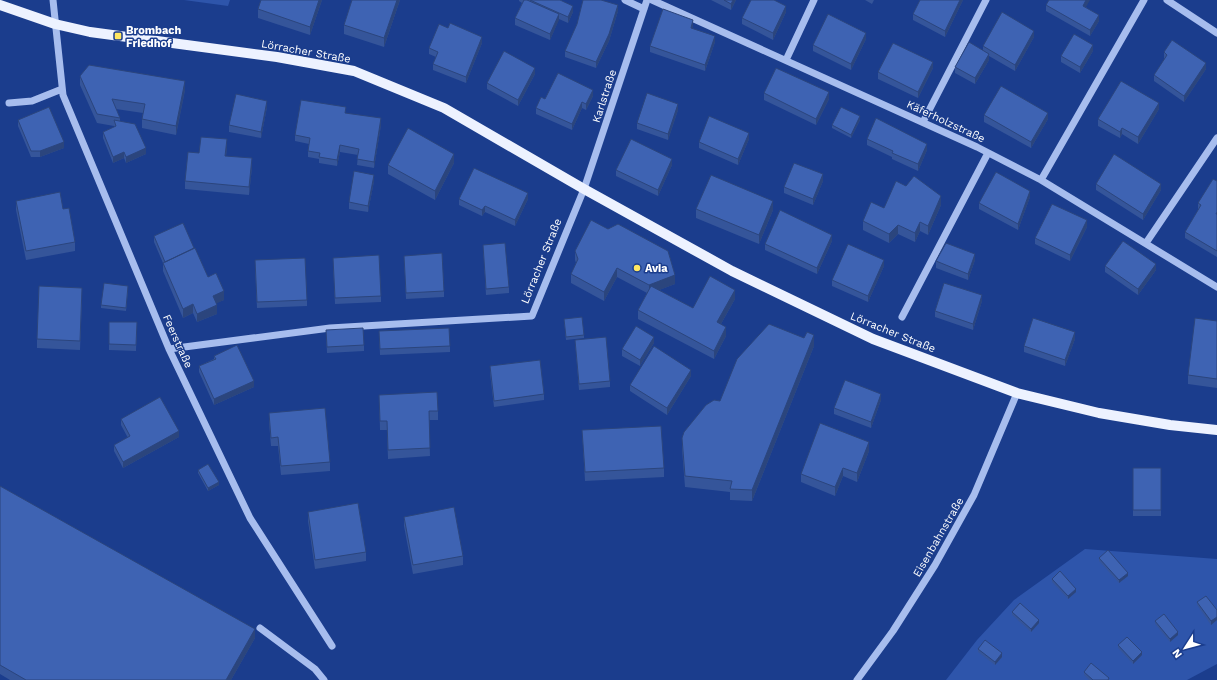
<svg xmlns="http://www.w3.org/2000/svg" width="1217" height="680" viewBox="0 0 1217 680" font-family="'Work Sans',sans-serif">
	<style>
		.green { fill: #2e55ab }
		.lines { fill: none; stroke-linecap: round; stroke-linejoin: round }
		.minor { stroke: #a7bdee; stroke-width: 7 }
		.major { stroke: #edf2ff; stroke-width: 10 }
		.wall { fill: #35559a }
		.shaded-wall { fill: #2b457d }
		.building { fill: #3e63b3; stroke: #2b457d }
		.poi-dot { fill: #ffe763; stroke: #1b3d8d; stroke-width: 1.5 }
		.labels { text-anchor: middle; stroke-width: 3; stroke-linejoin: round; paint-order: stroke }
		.poi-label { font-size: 11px; font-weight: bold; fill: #fff; stroke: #1b3d8d; text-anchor: start }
		.street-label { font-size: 11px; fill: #fff; stroke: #1b3d8d }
	</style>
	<rect width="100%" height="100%" fill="#1b3d8d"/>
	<!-- green -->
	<path class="green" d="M184,0H230L228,6Z
		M1085,549L1217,559V664L1187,680H946L977,640L1014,600Z"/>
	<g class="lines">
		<!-- minor -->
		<path class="minor" d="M53,0L63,95L169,349L250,518L332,646
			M625,0L644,9
			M652,0L977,147L1041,180L1217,287
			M1167,0L1217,33
			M786,60L814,0
			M9,103L32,101L62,89
			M923,122L986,0
			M1041,180L1144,0
			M1146,243L1217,138
			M902,317L988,153
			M169,349L330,328L532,316L584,189L647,0
			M260,628L315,669L324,680
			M857,680L893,631L935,565L974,495L1017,393"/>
		<!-- major -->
		<path class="major" d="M0,5L55,24L90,32L277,57L354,71L444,108L584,189L732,271L873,339L1017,393L1099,413L1170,425L1217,430"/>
	</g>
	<!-- wall -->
	<path class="wall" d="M261,0H322L310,35L258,18V9Z
		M352,0H400L384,47L344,34V25Z
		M519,0H562V1L573,12L568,23L559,19L550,40L515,25V18L522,3L519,1Z
		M711,0H736L731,10Z
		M865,0H874L872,4Z
		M963,0L945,37L913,20V14Z
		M1046,5L1086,7L1099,21L1090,36L1046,11Z
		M618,11L609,41L596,68L565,57V51Z
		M786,12L773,40L742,24V18Z
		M693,26L692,28L715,42L705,71L650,52V46Z
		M1034,37L1015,71L989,56V60L975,84L955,73V67L983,50V46Z
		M866,39L851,70L813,51V45Z
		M482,43L466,83L433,70V64L436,57L429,54V48Z
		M1093,51L1080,73L1061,62V56Z
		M1164,52L1206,69L1184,102L1154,81V75L1165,59L1164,58Z
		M933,68L918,98L878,79V72Z
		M535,74L518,106L487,89V83Z
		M80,76L185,90L176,135L142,128V119L143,113L116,109L120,118V121L146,154L126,163L124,158L113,163L103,138V132L114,127V126L97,123L80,85Z
		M764,93L829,99L816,125L764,100Z
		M593,96L586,110L582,108L572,130L536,114V108L545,99Z
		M267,107L261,138L229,132V125Z
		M1159,109L1138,144L1122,134L1120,138L1098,126V119Z
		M678,110L668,140L637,129V123Z
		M346,113L381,125L374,168L357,165L358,155L340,152L337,166L319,163V159L308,157V151L309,144L295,141V135Z
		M984,115L1048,119L1031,148L984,122Z
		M18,120L64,148L40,157H31L18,126Z
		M860,120L851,138L832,128V125Z
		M749,139L738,165L699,148V142Z
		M867,139L927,150L918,171L892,159V157L867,145Z
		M227,148L226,156L252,167L249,195L185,189V181L199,153Z
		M454,163L435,200L388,174V165Z
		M672,165L658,196L616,176V170Z
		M374,181L368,212L349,209V202Z
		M823,181L813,205L784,193V187Z
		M1217,181V257L1185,238V232L1199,209H1198V203Z
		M1096,184L1161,190L1143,220L1096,190Z
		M906,186L941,205L928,235L920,231L915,242L898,234L889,243L863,230V221L884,208Z
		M1030,197L1018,230L979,209V203Z
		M459,199H528L515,226L485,212L482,216L459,205Z
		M16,201L75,242V251L26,260L16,210Z
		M696,209L773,210L759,244L696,218Z
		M1087,227L1070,261L1035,244V238Z
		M154,236L194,248L208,277L224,300L216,303L217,314L197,322L193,313L183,318L163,271V263L154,242Z
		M832,241L817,274L765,250V244Z
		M483,245L509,287V293L486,295Z
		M575,251L675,284L659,290L693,308L735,299L721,324L726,336L714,359L638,319V310L647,293L617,277L604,301L571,283V274L576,263L575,260Z
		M404,256L444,291V297L406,299Z
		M975,260L968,280L936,268V261Z
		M333,264L381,296V302L335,304Z
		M255,266L307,300V306L257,308Z
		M884,266L868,302L832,286V280Z
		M1105,266L1156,270L1138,295L1105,272Z
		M128,289L126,311L101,308V305Z
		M82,297L80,350L37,348V339Z
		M982,301L973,330L935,317V311Z
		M564,319L584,335V338L566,340Z
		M1217,321V388L1188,384V375Z
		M109,322H137L136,351L109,350Z
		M326,330L364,345V351L327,353Z
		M379,331L450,346V352L380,355Z
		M1075,339L1065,366L1024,352V346Z
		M575,340L610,381V387L579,390Z
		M654,343L640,366L622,356V349Z
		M814,346L752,501L730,500V492L685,487L682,449V438L720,401Z
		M214,356L254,387L214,405L199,372V366L214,359Z
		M490,366L544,394V400L494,407L490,373Z
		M691,376L667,415L630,391V385Z
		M379,395L438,411V420H429L430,456L388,459L387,430H380Z
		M881,400L871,428L834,414V408Z
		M269,413L330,462V471L281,475L278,446H271L269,422Z
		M121,419L179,437L123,468L114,451V445L128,438L121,425Z
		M582,430L664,468V477L585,481Z
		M869,451L857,482L843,476L835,496L801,482V474Z
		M1133,468H1161V516H1133Z
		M198,470L219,485L208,491L198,473Z
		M0,486L255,638L231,680H10L0,674Z
		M308,512L366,552V561L315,569L308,521Z
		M404,517L463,556V565L413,574L404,526Z
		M1099,558L1128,576L1119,583L1099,561Z
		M1052,579L1076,592L1068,599L1052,582Z
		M1197,602L1217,610V620L1211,625L1197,605Z
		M1012,612L1039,623L1031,632L1012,615Z
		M1155,621L1178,635L1170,642L1155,624Z
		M1118,645L1142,655L1133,664L1118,648Z
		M978,649L1002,657L995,665L978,652Z
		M1084,672L1109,680H1089L1084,675Z"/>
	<!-- shaded-wall -->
	<path class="shaded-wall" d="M319,0H322L310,35V27Z
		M397,0H400L384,47V38Z
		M733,0H736L731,10V4Z
		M960,0H963L945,37V31Z
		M1086,0H1090L1083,12V6Z
		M618,5V11L609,41L596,68V62Z
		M573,6V12L568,23V17Z
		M786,6V12L773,40V33Z
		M559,14V20L550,40V34Z
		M1099,15V21L1090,36V30Z
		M693,20V26L691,34V28Z
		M1034,31V37L1015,71V65Z
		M866,33V39L851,70V64Z
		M715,36V42L705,71V65Z
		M482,37V43L466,83V77Z
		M1093,45V51L1080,73V67Z
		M989,54V60L975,84V78Z
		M933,62V68L918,98V92Z
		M1206,63V69L1184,102V96Z
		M535,68V74L518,106V100Z
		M185,81V90L176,135V126Z
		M593,90V96L586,110V104Z
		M829,92V99L816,125V119Z
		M267,101V107L261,138V132Z
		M582,102V108L572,130V124Z
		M1159,103V109L1138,144V137Z
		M678,104V110L668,140V134Z
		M1048,113V119L1031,148V142Z
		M860,116V120L851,138V135Z
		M381,118V125L374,168V162Z
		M1122,128V134L1120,138V132Z
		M749,133V139L738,165V159Z
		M227,139V148L225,165V156Z
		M64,142V148L40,157V151Z
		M927,144V150L918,171V164Z
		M340,145V152L337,166V160Z
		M146,148V154L126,163V157Z
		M124,152V158L113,163V157Z
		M454,154V163L435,200V191Z
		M252,158V167L249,195V187Z
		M672,159V165L658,196V190Z
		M823,174V181L813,205V199Z
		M374,175V181L368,212V206Z
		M1161,184V190L1143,220V214Z
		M1030,191V197L1018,230V224Z
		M528,193V199L515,226V220Z
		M941,196V205L928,235V226Z
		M773,201V210L759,244V235Z
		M485,206V212L482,216V210Z
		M1087,220V227L1070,261V255Z
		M920,222V231L915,242V233Z
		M898,225V234L889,243V234Z
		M832,235V241L817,274V268Z
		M975,254V260L968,280V274Z
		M884,260V266L868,302V296Z
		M1156,264V270L1138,295V289Z
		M617,268V277L604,301V292Z
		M675,275V284L649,294V285Z
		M735,290V299L717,331V322Z
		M224,291V300L213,305V296Z
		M982,295V301L973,330V324Z
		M193,304V313L183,318V309Z
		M217,305V314L197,322V314Z
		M726,327V336L714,359V351Z
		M1075,332V339L1065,366V360Z
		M814,335V346L752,501V490Z
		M654,337V343L640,366V360Z
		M691,370V376L667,415V408Z
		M254,381V387L214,405V399Z
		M881,394V400L871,428V422Z
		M179,431V437L123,468V462Z
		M869,442V451L857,482V473Z
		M843,468V476L835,496V487Z
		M219,482V485L208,491V488Z
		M1128,573V576L1119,583V580Z
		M1076,589V592L1068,599V596Z
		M1217,617V620L1211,625V621Z
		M1039,620V623L1031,632V629Z
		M255,629V638L231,680H226Z
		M1178,632V635L1170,642V639Z
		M1142,652V655L1133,664V661Z
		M1002,653V657L995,665V662Z"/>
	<!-- building -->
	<path class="building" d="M261,0H319L310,27L258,9Z
		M352,0H397L384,38L344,25Z
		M524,0H527L559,14L550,34L515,18Z
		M530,0H560L573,6L568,17Z
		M583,0H601L618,5L609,34L596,62L565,51L577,24Z
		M724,0H733L731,4Z
		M751,0H774L786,6L773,33L742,18Z
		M920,0H960L945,31L913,14Z
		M1049,0H1086L1083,6L1099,15L1090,30L1046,5Z
		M663,9L693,20L691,28L715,36L705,65L650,46Z
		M1002,12L1034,31L1015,65L983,46Z
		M828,14L866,33L851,64L813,45Z
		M450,23L482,37L466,77L433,64L438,52L429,48L439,24L448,28Z
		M1074,34L1093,45L1080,67L1061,56Z
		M1172,40L1206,63L1184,96L1154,75L1167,55L1164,52Z
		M969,42L989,54L975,78L955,67Z
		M893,43L933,62L918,92L878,72Z
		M504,51L535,68L518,100L487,83Z
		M89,65L185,81L176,126L142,119L145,104L112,99L120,118L97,114L80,76Z
		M776,68L829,92L816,119L764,93Z
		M558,73L593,90L586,104L582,102L572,124L536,108L541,97L545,99Z
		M1121,81L1159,103L1138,137L1122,128L1120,132L1098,119Z
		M1001,86L1048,113L1031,142L984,115Z
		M647,93L678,104L668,134L637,123Z
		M236,94L267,101L261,132L229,125Z
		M301,100L346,107L345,113L381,118L374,162L357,159L359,149L340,145L337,160L319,157L320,153L308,151L310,138L295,135Z
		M49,107L64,142L40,151H31L18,120Z
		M841,107L860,116L851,135L832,125Z
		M709,116L749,133L738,159L699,142Z
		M876,118L927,144L918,164L892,153L893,151L867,139Z
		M114,120L135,124L146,148L126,157L124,152L113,157L103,132L116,126Z
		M408,128L454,154L435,191L388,165Z
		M201,137L227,139L225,156L252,158L249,187L185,181L188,152L199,153Z
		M631,139L672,159L658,190L616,170Z
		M1114,154L1161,184L1143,214L1096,184Z
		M794,163L823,174L813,199L784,187Z
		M474,168L528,193L515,220L485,206L482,210L459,199Z
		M354,171L374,175L368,206L349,202Z
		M996,172L1030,191L1018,224L979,203Z
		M711,175L773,201L759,235L696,209Z
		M914,176L941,196L928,226L920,222L915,233L898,225L889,234L863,221L871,202L884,208L896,181L906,186Z
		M1213,179L1217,181V212L1216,214H1217V251L1185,232L1201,205L1198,203Z
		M60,192L63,209L69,208L75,242L26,251L16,201Z
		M1052,204L1087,220L1070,255L1035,238Z
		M780,210L832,235L817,268L765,244Z
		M591,220L608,229L618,224L668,251L675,275L649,285L617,268L604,292L571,274L578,259L575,251Z
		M183,223L194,248L165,262L154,236Z
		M1123,241L1156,264L1138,289L1105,266Z
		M505,243L509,287L486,289L483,245Z
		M946,243L975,254L968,274L936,261Z
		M848,244L884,260L868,296L832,280Z
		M195,248L208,277L216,273L224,291L213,296L217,305L197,314L193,304L183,309L163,263Z
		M442,253L444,291L406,293L404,256Z
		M379,255L381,296L335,298L333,258Z
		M305,258L307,300L257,302L255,260Z
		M710,276L735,290L717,322L726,327L714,351L638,310L651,286L693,308Z
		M104,283L128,286L126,308L101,305Z
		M944,283L982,295L973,324L935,311Z
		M39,286L82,288L80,341L37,339Z
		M582,317L584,335L566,337L564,319Z
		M1033,318L1075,332L1065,360L1024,346Z
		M1195,318L1217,321V379L1188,375Z
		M109,322H137L136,345L109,344Z
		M769,324L804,338L807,332L814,335L752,490L730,489L732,481L685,476L682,438L684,432L706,405L714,400L720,401L737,359Z
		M636,326L654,337L640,360L622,349Z
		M363,328L364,345L327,347L326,330Z
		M449,328L450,346L380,349L379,331Z
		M606,337L610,381L579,384L575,340Z
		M237,345L254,381L214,399L199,366L216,359L214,356Z
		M654,346L691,370L667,408L630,385Z
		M540,360L544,394L494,401L490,366Z
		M845,380L881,394L871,422L834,408Z
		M437,392L438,411H429L430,448L388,450L387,421H380L379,395Z
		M160,397L179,431L123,462L114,445L130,436L121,419Z
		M325,408L330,462L281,466L278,437L271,438L269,413Z
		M820,423L869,442L857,473L843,468L835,487L801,474Z
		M661,426L664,468L585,472L582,430Z
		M208,464L219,482L208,488L198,470Z
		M1133,468H1161V510H1133Z
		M0,486L255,629L226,680H26L0,665Z
		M358,503L366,552L315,560L308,512Z
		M454,507L463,556L413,565L404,517Z
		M1108,550L1128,573L1119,580L1099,558Z
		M1060,571L1076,589L1068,596L1052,579Z
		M1206,596L1217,610V617L1211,621L1197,602Z
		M1020,603L1039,620L1031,629L1012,612Z
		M1164,614L1178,632L1170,639L1155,621Z
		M1127,637L1142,652L1133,661L1118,645Z
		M985,640L1002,653L995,662L978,649Z
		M1091,663L1109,678L1108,680H1093L1084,672Z"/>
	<!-- markers -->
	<g class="poi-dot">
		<rect x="114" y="32" width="8" height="8" rx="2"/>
		<circle cx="637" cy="268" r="4"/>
	</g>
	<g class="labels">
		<!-- poi labels -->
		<g class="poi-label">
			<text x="126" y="34">Brombach<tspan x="126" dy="13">Friedhof</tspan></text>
			<text x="645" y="272">Avia</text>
		</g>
		<!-- street labels -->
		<g class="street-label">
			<text transform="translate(306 51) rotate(10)" y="4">Lörracher Straße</text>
			<text transform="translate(604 96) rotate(-72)" y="4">Karlstraße</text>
			<text transform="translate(946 121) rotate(25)" y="4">Käferholzstraße</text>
			<text transform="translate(541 261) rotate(-68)" y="4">Lörracher Straße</text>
			<text transform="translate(893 332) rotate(22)" y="4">Lörracher Straße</text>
			<text transform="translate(178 341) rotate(66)" y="4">Feerstraße</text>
			<text transform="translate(938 537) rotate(-60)" y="4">Eisenbahnstraße</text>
		</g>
	</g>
	<!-- north arrow -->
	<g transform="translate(1185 648) rotate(234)" stroke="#1b3d8d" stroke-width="3" paint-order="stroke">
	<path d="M0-3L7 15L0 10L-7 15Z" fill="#ffffff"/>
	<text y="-6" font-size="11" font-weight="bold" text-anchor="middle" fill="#ffffff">N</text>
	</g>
</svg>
